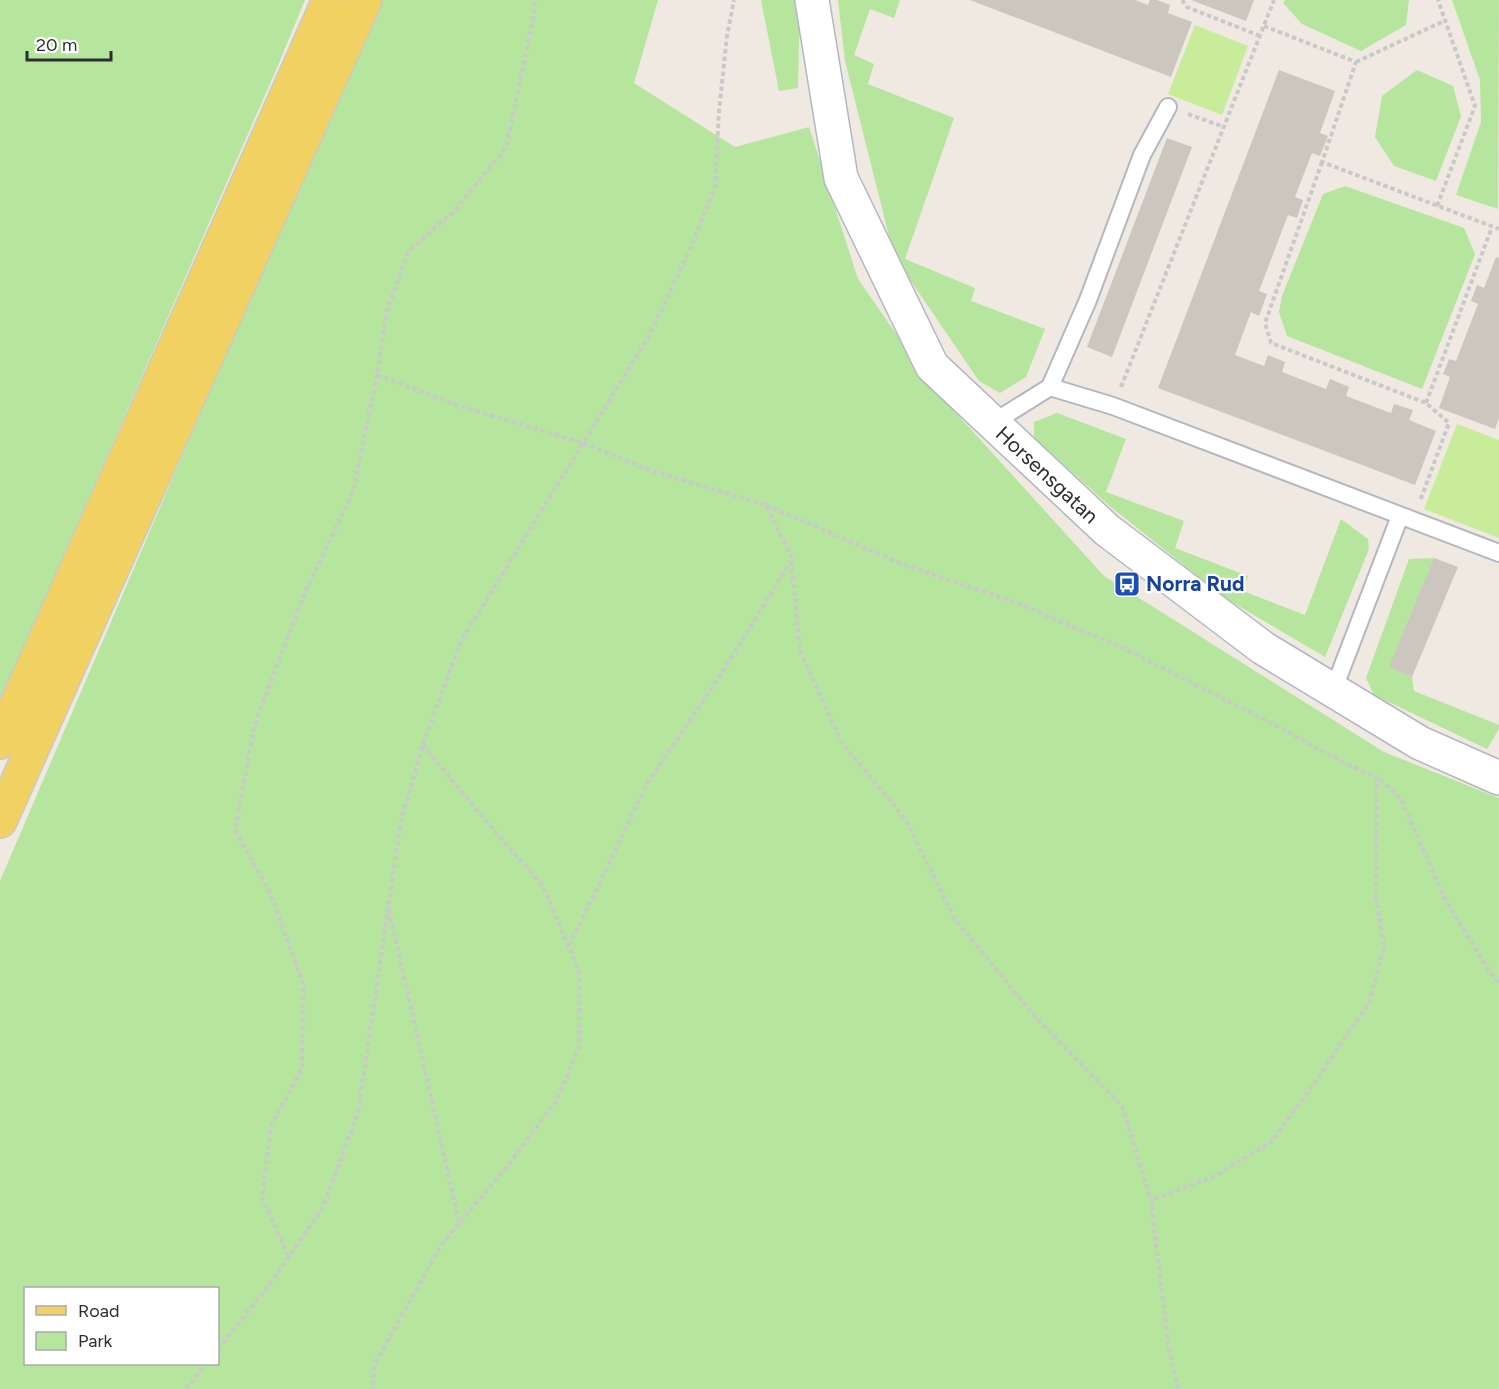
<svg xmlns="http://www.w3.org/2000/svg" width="1499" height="1389" viewBox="0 0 1499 1389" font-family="Figtree,sans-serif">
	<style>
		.green { fill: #b6e59e; fill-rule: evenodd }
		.pitch { fill: #c9ec9a }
		.building { fill: #cbc7bf }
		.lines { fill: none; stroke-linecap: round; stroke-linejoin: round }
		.lane-casing { stroke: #b4b7c1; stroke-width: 20 }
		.street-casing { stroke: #b4b7c1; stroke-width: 36 }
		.primary-casing { stroke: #c9c9c9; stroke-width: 36 }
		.path { stroke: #c9c9c9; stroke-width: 4; stroke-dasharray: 4.5 3; stroke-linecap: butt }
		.lane { stroke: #fff; stroke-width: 16 }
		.street { stroke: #fff; stroke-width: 33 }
		.primary { stroke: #f2d163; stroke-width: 33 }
		.labels { text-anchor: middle; stroke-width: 4.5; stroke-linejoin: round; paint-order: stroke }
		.street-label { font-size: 21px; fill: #2e2e2e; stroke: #fff }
		.transit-label { font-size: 21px; font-weight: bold; fill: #164399; stroke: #fff; text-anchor: start }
	</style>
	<rect width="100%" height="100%" fill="#efe9e1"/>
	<!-- green -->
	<path class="green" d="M0,0H305L279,63L0,701Z
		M382,0H658L634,83L735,147L809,127L858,279L936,391L1104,576L1384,752L1499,798V1389H0V881L307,164ZM26,1288H218V1364H26Z
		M761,0H800L798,88L779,91Z
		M838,0H900L894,18L870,9L854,55L874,64L868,84L954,118L905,259L975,288L971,301L1045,329L1026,377L1000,393L979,381L894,256L845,61Z
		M1285,0H1409L1406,25L1361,51L1302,24L1283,3Z
		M1452,0H1499L1498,209L1456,195L1481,122L1480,80Z
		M1417,70L1453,86L1461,116L1436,181L1394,166L1375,137L1382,96Z
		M1345,186L1464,228L1475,254L1422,389L1287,336L1279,312L1282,296L1323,194Z
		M1057,413L1126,439L1106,492L1184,521L1175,548L1248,576L1243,591L1305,615L1341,519L1368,539L1369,549L1325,657L1225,598L1111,507L1034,438V422Z
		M1434,558L1390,667L1412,677L1414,691L1499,725V729L1487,749L1374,695L1366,678L1409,559Z"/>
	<!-- pitch -->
	<path class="pitch" d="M1195,25L1248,46L1222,115L1168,94Z
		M1457,424L1499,440V538L1424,509Z"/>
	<!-- building -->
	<path class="building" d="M970,0H1135L1148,5L1150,0H1157L1170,5L1168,13L1192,22L1171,77Z
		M1191,0H1254L1246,21Z
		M1279,70L1335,91L1320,133L1328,136L1320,156L1312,153L1295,197L1303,200L1297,218L1288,215L1259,291L1267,294L1259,316L1251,312L1235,355L1264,366L1268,355L1285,362L1282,372L1326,389L1330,379L1349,387L1346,396L1391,413L1394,404L1413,410L1409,420L1436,431L1415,485L1158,388Z
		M1167,138L1192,147L1112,357L1087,347Z
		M1496,257L1499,258V418L1495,429L1439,408L1450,377L1443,374L1449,359L1456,361L1478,304L1471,301L1477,285L1484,288Z
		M1434,558L1458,567L1412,677L1389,667Z"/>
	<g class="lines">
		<defs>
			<path id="lane" d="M1050,387L1088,300L1142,155L1168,107
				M991,424L1050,387L1113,406L1499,553
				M1333,691L1400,516"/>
			<path id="street" d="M812,0L841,178L932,366L1107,530L1263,648L1420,743L1499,778"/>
			<path id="primary" d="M0,742L329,0
				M0,821L365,0"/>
		</defs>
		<!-- lane casing -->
		<use href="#lane" class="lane-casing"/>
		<!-- street casing -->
		<use href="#street" class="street-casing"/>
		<!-- primary casing -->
		<use href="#primary" class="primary-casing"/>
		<!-- path -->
		<path class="path" d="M1182,0L1187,7L1260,36
			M1264,26L1356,62L1322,162L1499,229
			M1356,62L1444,21
			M1188,114L1224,127
			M1322,162L1265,323L1271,343L1426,403L1449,423L1420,501
			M1437,206L1475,106L1438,0
			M377,375L457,405L583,443L652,471L766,505L791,556L800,651L842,743L906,820L955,919L1035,1017L1122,1106L1151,1200
			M1121,387L1274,0
			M1426,403L1492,227
			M766,505L902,564L1017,603L1121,647L1277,726L1346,764L1377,777
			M423,744L461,641L649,336L688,254L715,187L719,111L727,36L734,0
			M389,910L459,1222
			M569,946L648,782L722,673L791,561
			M288,1256L262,1197L271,1126L302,1069L303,984L271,895L235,830L255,723L305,592L353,492L377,375L387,310L408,252L454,211L506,148L532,24L535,0
			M218,1349L270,1284L323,1207L358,1113L401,821L423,744L473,806L543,886L579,970V1048L556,1101L513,1159L441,1245L374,1365L373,1389
			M186,1389L206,1364
			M1178,1389L1168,1344L1151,1200L1213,1177L1271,1142L1306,1095L1369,1003L1384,947L1376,899L1377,777L1401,799L1445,899L1489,971L1499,983"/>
		<!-- lane -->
		<use href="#lane" class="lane"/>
		<!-- street -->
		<use href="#street" class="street"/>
		<!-- primary -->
		<use href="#primary" class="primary"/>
	</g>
	<!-- icons -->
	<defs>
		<symbol id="bus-square" viewBox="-11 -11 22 22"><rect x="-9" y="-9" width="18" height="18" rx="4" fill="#1a4fb4" stroke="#fff"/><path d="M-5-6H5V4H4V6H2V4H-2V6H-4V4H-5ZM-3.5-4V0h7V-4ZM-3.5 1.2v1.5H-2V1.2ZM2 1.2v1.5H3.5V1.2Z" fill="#fff"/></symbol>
	</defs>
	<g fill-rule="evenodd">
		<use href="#bus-square" x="1112" y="569" width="30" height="30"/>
	</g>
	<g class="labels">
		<!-- street labels -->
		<g class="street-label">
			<text transform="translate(1047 475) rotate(43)" y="7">Horsensgatan</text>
		</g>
		<!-- transit labels -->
		<g class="transit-label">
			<text x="1146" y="591">Norra Rud</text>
		</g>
	</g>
	<!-- legend -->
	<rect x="24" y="1287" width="195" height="78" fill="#ffffff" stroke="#ababab" stroke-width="1.5"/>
	<rect x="36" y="1306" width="30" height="9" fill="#f2d163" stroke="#ababab" stroke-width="1.5"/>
	<text x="78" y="1317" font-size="18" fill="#2e2e2e">Road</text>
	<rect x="36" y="1332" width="30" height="18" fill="#b6e59e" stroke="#ababab" stroke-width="1.5"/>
	<text x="78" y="1347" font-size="18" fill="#2e2e2e">Park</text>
	<!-- scale -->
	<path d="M27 51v9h84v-9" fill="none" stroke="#2e2e2e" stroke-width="3"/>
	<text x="36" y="51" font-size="18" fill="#2e2e2e" stroke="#ffffff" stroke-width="4.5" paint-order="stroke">20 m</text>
</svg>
